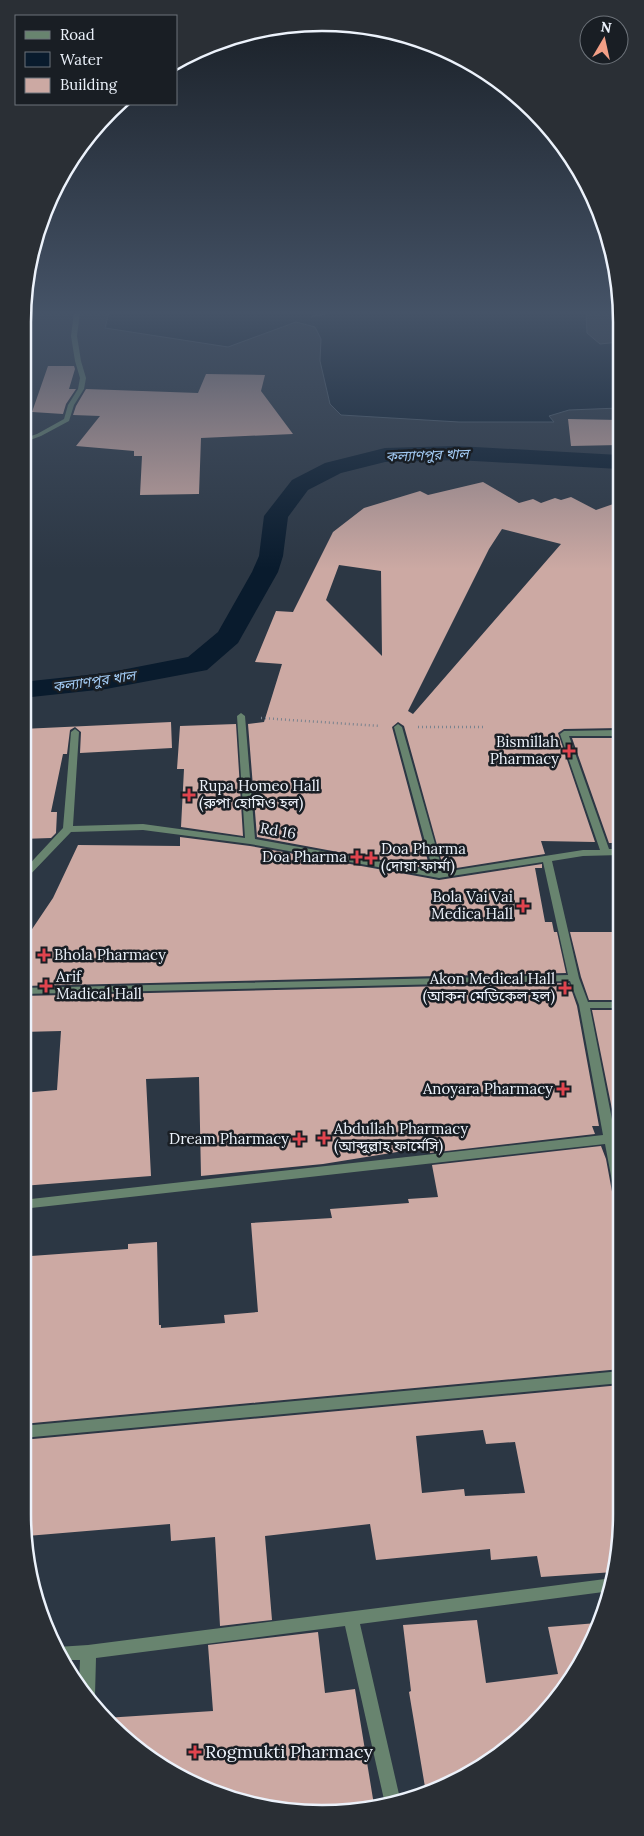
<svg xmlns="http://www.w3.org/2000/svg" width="644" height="1836" viewBox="0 0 644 1836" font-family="Lora,'Noto Sans Bengali',serif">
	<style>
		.water { fill: #091b2d; stroke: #4d5c6b }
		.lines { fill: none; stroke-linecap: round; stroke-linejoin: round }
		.canal { fill: #091b2d; fill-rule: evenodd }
		.building { fill: #cca9a3; fill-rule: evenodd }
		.path { stroke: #7a838e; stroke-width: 2.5; stroke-dasharray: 1 3; stroke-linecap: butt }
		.minor { fill: #68846f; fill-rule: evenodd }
		.health-dot { fill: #e0444e; stroke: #191e24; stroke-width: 2 }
		.labels { text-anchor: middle; stroke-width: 5; stroke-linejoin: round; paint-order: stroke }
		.far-water-label { font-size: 14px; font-style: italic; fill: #a3cbf4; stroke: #191e24 }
		.poi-label { font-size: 15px; fill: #ecf2fb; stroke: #191e24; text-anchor: end }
		.street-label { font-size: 15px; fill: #ecf2fb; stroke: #191e24 }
		.near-poi-label { font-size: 18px; fill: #ecf2fb; stroke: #191e24; text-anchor: start }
		.rim { fill: none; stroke: #ecf2fb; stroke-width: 2.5 }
	</style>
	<rect width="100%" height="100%" fill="#2c3744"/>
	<!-- water -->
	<path class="water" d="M109,312H323L311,317L334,312H586L587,333L600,344L619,342V408L569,410L549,416L554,422H459L341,415L330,404L320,361L321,339L315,327L296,322L228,347L105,328Z"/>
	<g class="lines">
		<!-- canal -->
		<path class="canal" d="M457,446L619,455V469L457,460L385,462L341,473L308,490L288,517L283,556L278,572L238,643L207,670L106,689L22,698V682L106,673L188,657L218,632L252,572L259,556L264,516L292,480L325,463L385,448Z"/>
	</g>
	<!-- building -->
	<path class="building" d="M48,366H74L75,369L69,389H76L66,404L63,414L32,412Z
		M206,374L265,375L261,391L293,434L201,438L199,494L140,495L142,456H134V451L76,446L100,416L73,415L76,406L86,389L198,393Z
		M568,419L619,420V445L571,446Z
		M483,482L519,503L533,499L541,503L555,498L561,500L571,497L596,510L619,502L620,662L612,661L620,701V728L564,729L558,733L595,842L541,841L545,854L444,870L404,726L398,722L392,727L430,869L257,837L248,724L264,722L282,664L255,662L276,611L293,612L333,532L364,508L420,491L428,495ZM502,529L561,544L413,714L408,711L489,549ZM339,565L381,571L382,656L326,600Z
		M171,722L172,748L80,753L81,732L75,727L70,730L67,754H63L51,812H57L56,833L51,838L22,839V729Z
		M236,724L243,836L181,827L184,769H177L180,726Z
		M572,738H620V843H609Z
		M180,837L250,846L439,880L542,864V868H535L545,922H552L554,932H557L566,973L22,986V944L53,898L78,845L180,846Z
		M570,932H620V1000H589L581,977Z
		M569,983L577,1006L599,1126H592L595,1134L429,1153L428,1147L323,1164L201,1176L199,1077L146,1079L151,1176L22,1186V1093L57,1090L61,1031L22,1032V996Z
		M592,1010H620L621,1124H615Z
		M601,1146L606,1159L613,1197L617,1202L621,1203V1369L22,1424L31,1256L128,1249V1244L157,1242L159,1325H161V1328L225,1323L224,1315L258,1312L251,1223L332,1218L330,1209L409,1203L408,1199L438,1197L432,1165Z
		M621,1385V1436L612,1437L621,1474L622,1514L614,1572L541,1577L537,1556L491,1560L490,1549L376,1560L370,1524L265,1536L272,1620L220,1626L215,1537L171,1541L170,1524L27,1536L22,1514V1440ZM483,1430L486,1444L515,1442L525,1493L465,1496L464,1489L422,1493L416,1436Z
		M477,1620L486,1683L558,1674L548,1627L597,1623L571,1681L489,1763L440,1785L425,1787L409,1692L411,1691L403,1625Z
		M318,1632L325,1693L355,1689L374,1805L283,1811L189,1782L105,1718L213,1711L208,1645Z"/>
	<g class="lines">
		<!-- path -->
		<path class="path" d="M261,718L380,726
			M418,727H486"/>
		<!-- minor -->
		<path class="minor" d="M74,312H80L77,336L81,361L86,378L84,389L74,405L69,421L41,436L22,443V439L37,434L64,419L68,405L78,389L80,378L75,361L71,336Z
			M241,713L245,716L255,839L433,871L394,727L398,724L402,727L443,872L583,850H600L560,734L564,731L620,730V736H569L609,849H620V855L583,856L552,861L579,978L588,1002H620V1008H590L621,1165V1201L617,1200L615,1197L605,1144L22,1209V1200L603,1135L579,1005L570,981L22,994V988L568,975L543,862L439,878L250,844L143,830L71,832L25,880L22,881V872L63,828L71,732L75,729L79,732L73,826L143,824L245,838L237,716Z
			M621,1371V1383L22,1438V1426Z
			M613,1578L611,1591L360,1624L401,1803H399L385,1804L345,1626L96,1658L95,1695L91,1701L79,1683L80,1660H65L57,1647L88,1645Z"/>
	</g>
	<!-- sky -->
	<linearGradient id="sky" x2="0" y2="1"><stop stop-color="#181e25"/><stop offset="0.55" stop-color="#455367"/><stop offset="1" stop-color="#455367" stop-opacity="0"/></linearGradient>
	<rect width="644" height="569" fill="url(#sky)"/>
	<!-- markers -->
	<g class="health-dot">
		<path d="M566.5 743.5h5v5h5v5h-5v5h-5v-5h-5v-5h5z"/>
		<path d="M186.5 787.5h5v5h5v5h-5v5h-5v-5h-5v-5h5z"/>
		<path d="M354.5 849.5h5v5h5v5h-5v5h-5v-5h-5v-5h5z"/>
		<path d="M368.5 850.5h5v5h5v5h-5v5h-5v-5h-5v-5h5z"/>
		<path d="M520.5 898.5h5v5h5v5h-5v5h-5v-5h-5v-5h5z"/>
		<path d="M41.5 947.5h5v5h5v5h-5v5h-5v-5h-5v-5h5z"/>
		<path d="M43.5 978.5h5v5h5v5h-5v5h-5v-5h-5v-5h5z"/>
		<path d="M562.5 980.5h5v5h5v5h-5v5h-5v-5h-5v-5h5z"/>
		<path d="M560.5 1081.5h5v5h5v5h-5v5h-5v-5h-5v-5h5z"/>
		<path d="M321.5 1130.5h5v5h5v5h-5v5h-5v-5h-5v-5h5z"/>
		<path d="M296.5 1131.5h5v5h5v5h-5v5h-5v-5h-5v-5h5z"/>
		<path d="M192.5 1744.5h5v5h5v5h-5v5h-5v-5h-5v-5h5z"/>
	</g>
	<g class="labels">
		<!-- far-water labels -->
		<g class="far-water-label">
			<text transform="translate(427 455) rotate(-2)" y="5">কল্যাণপুর খাল</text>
			<text transform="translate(94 681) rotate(-8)" y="5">কল্যাণপুর খাল</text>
		</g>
		<!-- poi labels -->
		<g class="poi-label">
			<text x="559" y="747">Bismillah<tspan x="559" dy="17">Pharmacy</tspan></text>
			<text x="199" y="791" text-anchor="start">Rupa Homeo Hall<tspan x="199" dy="17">(রুপা হোমিও হল)</tspan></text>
			<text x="381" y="854" text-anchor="start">Doa Pharma<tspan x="381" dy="17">(দোয়া ফার্মা)</tspan></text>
			<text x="347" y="862">Doa Pharma</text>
			<text x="513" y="902">Bola Vai Vai<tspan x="513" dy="17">Medica Hall</tspan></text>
			<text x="54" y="960" text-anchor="start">Bhola Pharmacy</text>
			<text x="56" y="982" text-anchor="start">Arif<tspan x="56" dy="17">Madical Hall</tspan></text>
			<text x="555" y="984">Akon Medical Hall<tspan x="555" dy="17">(আকন মেডিকেল হল)</tspan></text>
			<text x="553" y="1094">Anoyara Pharmacy</text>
			<text x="334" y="1134" text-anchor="start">Abdullah Pharmacy<tspan x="334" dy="17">(আব্দুল্লাহ ফার্মেসি)</tspan></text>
			<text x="289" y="1144">Dream Pharmacy</text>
		</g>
		<!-- street labels -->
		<g class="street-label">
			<text transform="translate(278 831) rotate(10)" y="5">Rd 16</text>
		</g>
		<!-- near-poi labels -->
		<g class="near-poi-label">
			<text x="205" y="1758">Rogmukti Pharmacy</text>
		</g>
	</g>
	<!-- crop -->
	<path d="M0 0H644V1836H0ZM322 31H322A291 291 0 0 1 613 322V1514A291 291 0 0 1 322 1805H322A291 291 0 0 1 31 1514V322A291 291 0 0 1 322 31Z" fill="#2a2f35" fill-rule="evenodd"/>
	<path class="rim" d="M322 31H322A291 291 0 0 1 613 322V1514A291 291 0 0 1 322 1805H322A291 291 0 0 1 31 1514V322A291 291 0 0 1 322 31Z"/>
	<!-- legend -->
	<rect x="15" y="15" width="162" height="90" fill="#191e24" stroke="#6d737a"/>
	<rect x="25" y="31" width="25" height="8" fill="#68846f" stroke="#6d737a"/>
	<text x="60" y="40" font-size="15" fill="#ecf2fb">Road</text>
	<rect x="25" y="52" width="25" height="15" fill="#091b2d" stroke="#6d737a"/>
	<text x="60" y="65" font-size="15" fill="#ecf2fb">Water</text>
	<rect x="25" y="78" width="25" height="15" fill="#cca9a3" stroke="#6d737a"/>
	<text x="60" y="90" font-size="15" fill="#ecf2fb">Building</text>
	<!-- north arrow -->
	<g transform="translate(604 40) rotate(9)"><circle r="24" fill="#191e24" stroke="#6d737a"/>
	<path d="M0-4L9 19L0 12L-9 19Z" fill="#f39f86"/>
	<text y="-8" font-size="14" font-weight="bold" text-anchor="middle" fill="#ecf2fb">N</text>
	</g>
</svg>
